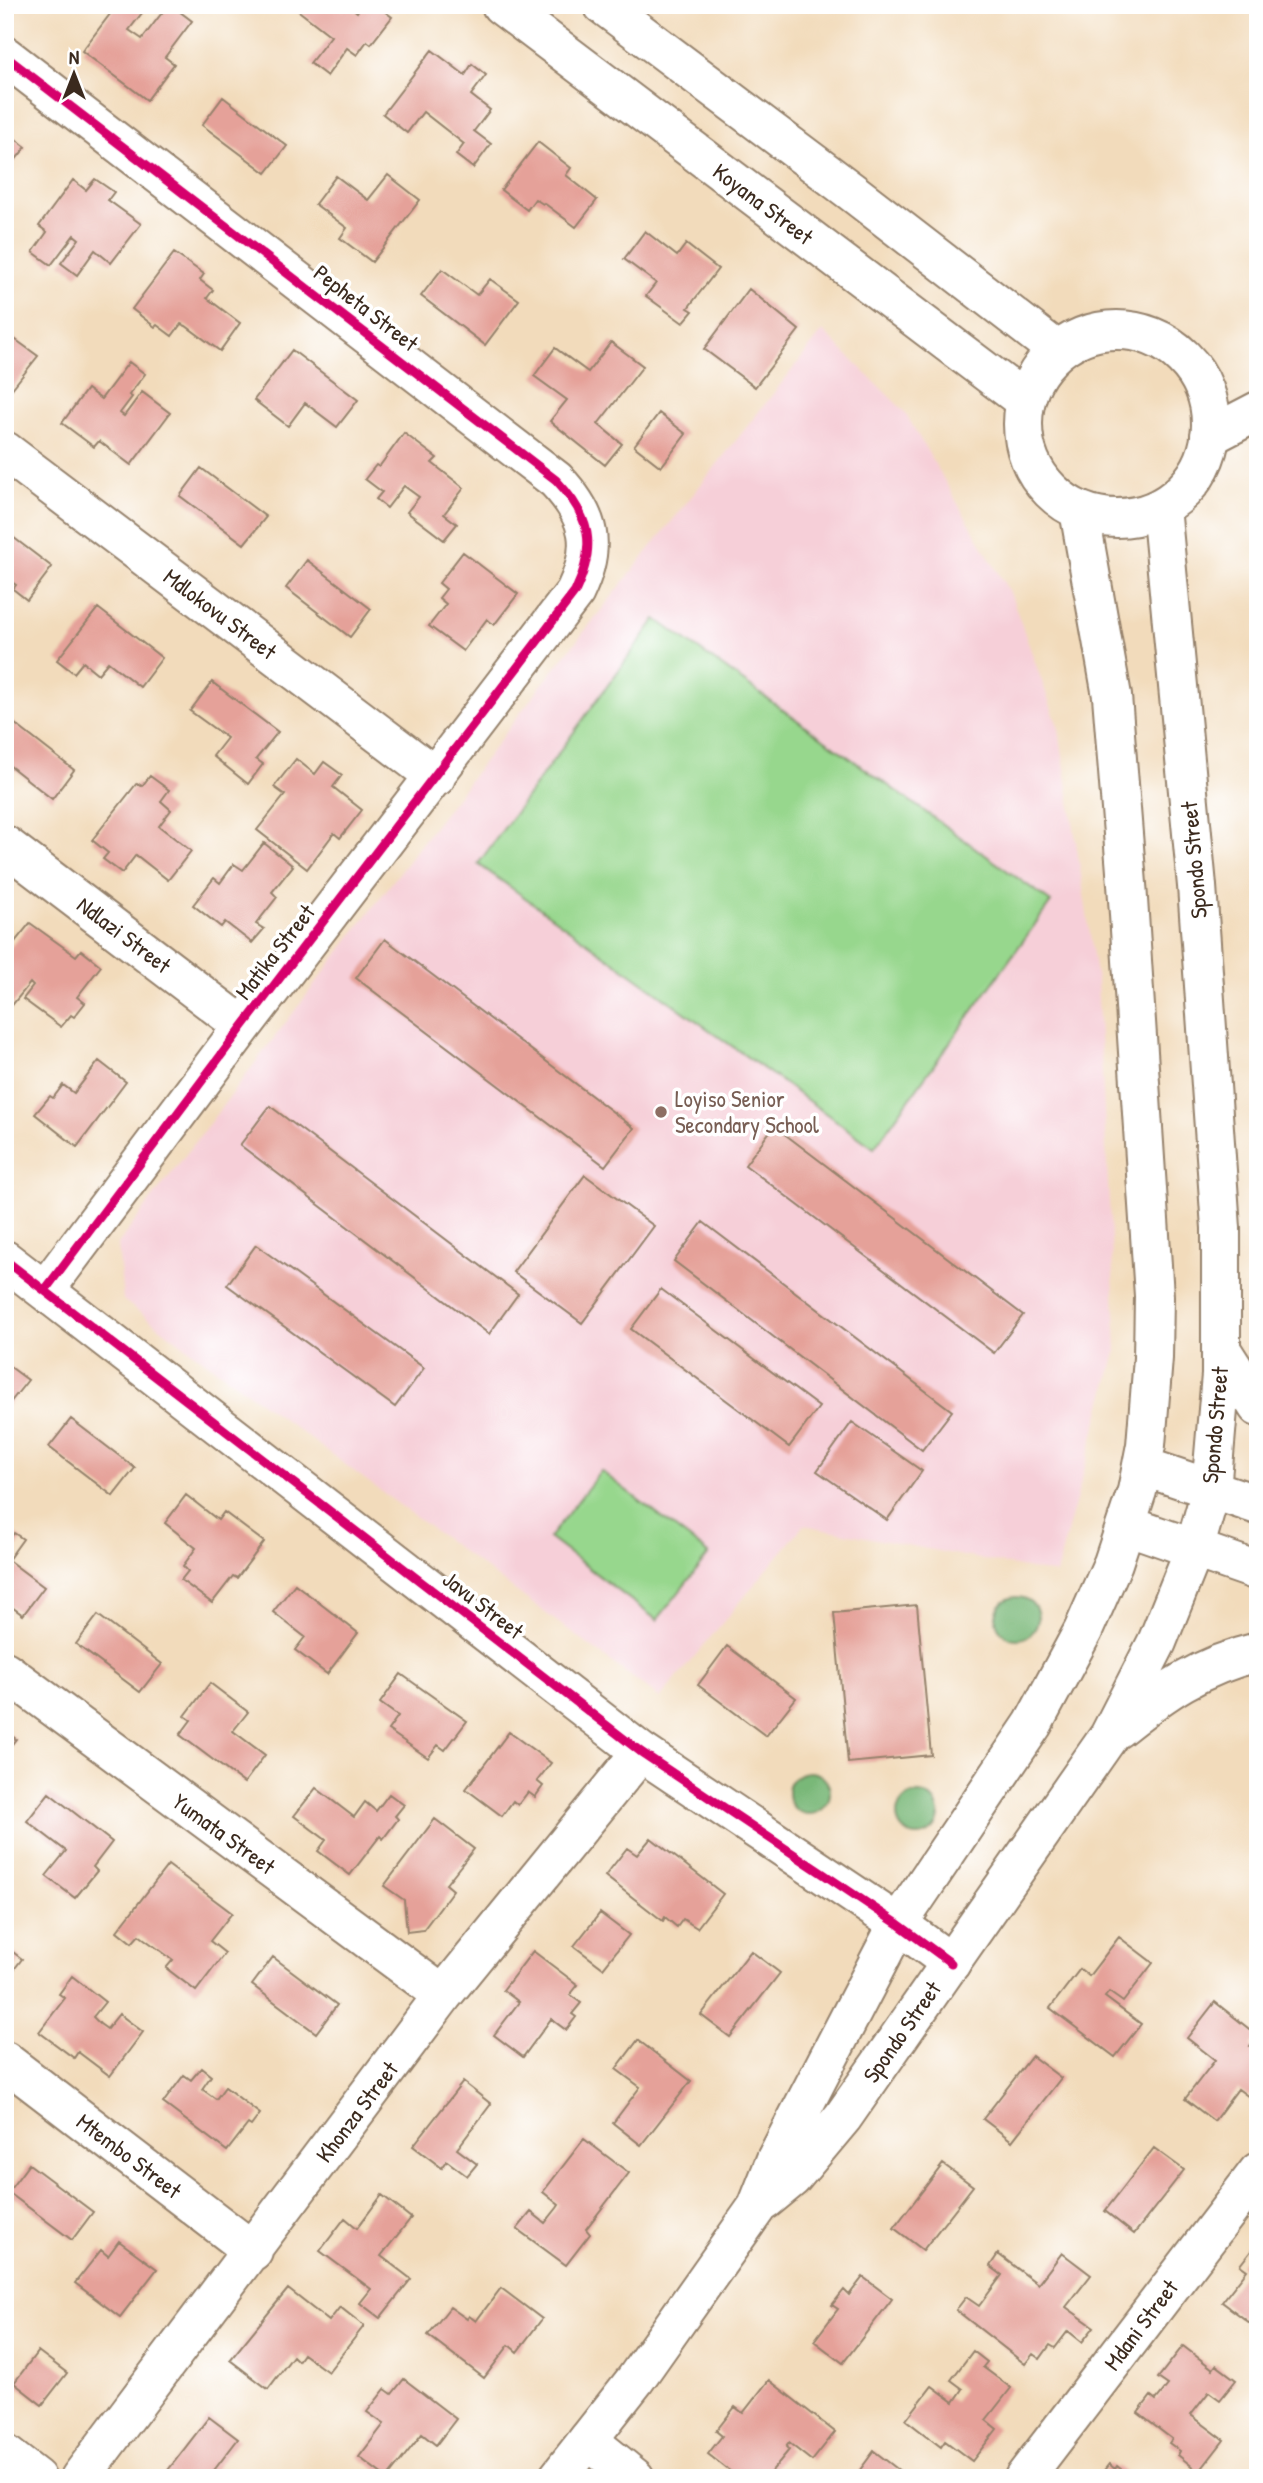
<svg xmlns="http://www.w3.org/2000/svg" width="1263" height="2483" viewBox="0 0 1263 2483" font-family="'Patrick Hand',sans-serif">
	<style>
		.built { fill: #f6cfd8 }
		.green { fill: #97d78d; stroke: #698056; stroke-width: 2 }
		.forest { fill: #79b878; stroke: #5a714b; stroke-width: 2 }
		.building { fill: #e5a199 }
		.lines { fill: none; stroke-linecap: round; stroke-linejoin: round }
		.minor-casing { stroke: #96826c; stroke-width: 42 }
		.tertiary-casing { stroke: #96826c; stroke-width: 42 }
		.secondary-casing { stroke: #96826c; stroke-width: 42 }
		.minor { stroke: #fff; stroke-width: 38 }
		.tertiary { stroke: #fff; stroke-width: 38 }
		.secondary { stroke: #fff; stroke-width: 38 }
		.cycleway-casing { stroke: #fff; stroke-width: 13 }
		.cycleway { stroke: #d6006c; stroke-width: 9 }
		.education-dot { fill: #8d6e63; stroke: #fff; stroke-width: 2.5 }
		.labels { text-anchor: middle; stroke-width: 7; stroke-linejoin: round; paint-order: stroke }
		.street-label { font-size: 23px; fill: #3b2a1e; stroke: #fff }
		.education-label { font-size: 23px; fill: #785e54; stroke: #fff; text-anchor: start }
	</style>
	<rect width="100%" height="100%" fill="#fff"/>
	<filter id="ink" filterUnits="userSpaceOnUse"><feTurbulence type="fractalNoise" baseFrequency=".0143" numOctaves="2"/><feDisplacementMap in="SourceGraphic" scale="14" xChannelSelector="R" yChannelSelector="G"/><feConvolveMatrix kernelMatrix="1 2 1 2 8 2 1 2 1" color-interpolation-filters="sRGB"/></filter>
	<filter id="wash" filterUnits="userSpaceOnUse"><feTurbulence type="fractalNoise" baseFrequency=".00686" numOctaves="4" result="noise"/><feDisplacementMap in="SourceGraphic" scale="28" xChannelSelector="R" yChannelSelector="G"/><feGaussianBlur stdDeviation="1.57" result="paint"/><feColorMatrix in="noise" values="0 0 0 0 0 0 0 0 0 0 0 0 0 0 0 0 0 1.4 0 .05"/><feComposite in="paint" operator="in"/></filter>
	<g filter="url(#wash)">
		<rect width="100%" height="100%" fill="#f2dbbb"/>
		<!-- built -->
		<path class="built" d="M823,331L904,411L1011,595L1059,729L1097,981L1117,1349L1056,1574L804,1525L660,1698L123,1300L118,1244L537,691Z"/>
		<!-- green -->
		<path class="green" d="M656,619L1051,902L874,1148L478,864Z
			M601,1471L709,1554L657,1620L549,1538Z"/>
		<!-- forest -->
		<path class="forest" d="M996 1618a21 21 0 1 1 42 0a21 21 0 1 1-42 0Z
			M788 1793a21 21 0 1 1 42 0a21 21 0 1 1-42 0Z
			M897 1815a21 21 0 1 1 42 0a21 21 0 1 1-42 0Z"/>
		<g id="blocks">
			<!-- building -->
			<path class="building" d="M117,5H141L145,9L129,30L142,39L168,5H171L192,21L165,57L174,64L147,100L82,51Z
				M291,5H349L357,12L362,5H376L392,17L371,44L367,41L357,55L347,48L327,76L310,63L331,36Z
				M432,50L465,75L472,64L486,75L471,95L490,110L474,131L491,144L473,168L456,155L464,144L423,112L407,133L383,114Z
				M223,97L287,146L266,173L202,125Z
				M5,131L26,147L5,173Z
				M538,142L571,168L566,175L597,200L576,227L544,203L543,204L535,199L527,210L501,190Z
				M388,175L420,200L372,262L340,238L347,228L315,204L336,176L368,200Z
				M95,179L114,192L108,200L141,224L111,263L95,250L77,275L61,263L79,239L74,235L51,265L33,252L47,232L39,226L73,180L86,190Z
				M645,231L677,256L686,244L718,269L688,308L693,311L683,323L646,296L656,283L624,259Z
				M174,253L204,274L200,280L213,290L207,298L240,323L220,351L186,326L181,324L172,336L157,325L155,327L132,309Z
				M442,269L477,295L490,279L519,300L485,345L421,296Z
				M749,289L799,330L755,387L704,349Z
				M5,332L38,356L11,390L5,386Z
				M611,342L643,366L598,424L622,444L605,465L550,421L567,400L534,376L555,348L588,372Z
				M292,350L358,400L337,427L305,403L288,426L254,400Z
				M129,362L145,374L129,395L132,397L120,413L124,416L142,392L170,413L131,465L99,441L94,447L62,423L87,389L101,399Z
				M659,413L686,434L661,467L634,446Z
				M404,433L437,458L432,463L464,488L444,514L457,524L444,540L407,512L419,497L404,486L387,508L376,499L382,492L365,479L376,465L379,467Z
				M201,468L266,517L244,544L180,496Z
				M5,531L52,567L27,600L13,589L16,585L5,577Z
				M463,552L518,594L494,625L487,619L463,651L429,626L446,604L439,598L446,589L439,583Z
				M307,560L371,609L350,637L286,588Z
				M98,608L162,658L140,687L108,662L98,674L83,662L74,673L57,660Z
				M212,682L278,732L256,759L263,764L248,784L213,756L227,738L190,711Z
				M10,720L74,770L52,799L5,762V725Z
				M296,759L315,774L324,762L342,775L333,787L362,810L340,838L334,833L307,869L257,830L285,795L274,787Z
				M150,776L169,790L161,801L171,810L159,826L191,851L168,880L136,855L122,873L103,859L108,853L92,840L137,783L142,786Z
				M264,843L293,866L272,892L277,897L256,924L264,929L252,943L225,922L221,927L193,905L214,878L220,883L234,864L243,870Z
				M30,923L76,956L81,950L101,966L77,997L85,1003L74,1017L71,1015L61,1027L23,999L33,986L30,983L5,1014V954Z
				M385,939L634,1128L605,1166L356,978Z
				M99,1061L126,1082L77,1147L35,1114L50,1096L53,1098L63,1085L74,1093Z
				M270,1106L518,1294L489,1334L240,1145Z
				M774,1126L1023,1315L994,1353L745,1165Z
				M585,1175L654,1226L582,1323L513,1272Z
				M703,1222L952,1411L922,1450L674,1261Z
				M256,1245L424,1368L395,1407L227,1285Z
				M661,1289L819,1407L789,1447L631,1329Z
				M5,1363L28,1380L5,1409Z
				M71,1419L135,1468L113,1496L49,1447Z
				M852,1422L922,1471L887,1520L817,1471Z
				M186,1495L218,1520L224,1512L264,1542L237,1578L233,1576L212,1603L181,1580L188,1571L183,1566L196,1548L165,1523Z
				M14,1533L23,1539L8,1560L44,1587L23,1615L5,1602V1534L10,1538Z
				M295,1584L358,1633L327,1674L295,1650L305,1637L273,1612Z
				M917,1605L931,1755L848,1763L834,1613Z
				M98,1615L162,1664L140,1692L76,1644Z
				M727,1646L796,1698L766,1736L698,1685Z
				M401,1674L467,1721L445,1750L438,1745L428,1758L388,1730L398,1716L380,1703Z
				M210,1683L248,1712L233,1731L265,1755L244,1783L180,1735L191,1720L185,1716Z
				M5,1731L16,1739L5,1753Z
				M509,1732L551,1763L537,1781L543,1786L535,1797L528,1792L518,1805L513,1801L502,1816L466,1789Z
				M316,1788L354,1817L365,1802L376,1811L389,1794L404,1805L395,1816L398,1819L383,1839L380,1836L350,1875L318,1851L326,1840L294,1816Z
				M49,1793L112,1842L93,1867L97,1871L75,1898L46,1876L66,1851L27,1821Z
				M435,1819L474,1849L446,1884L453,1890L423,1930L407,1932L404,1900L384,1886Z
				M651,1838L723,1894L697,1928L683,1919L677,1927L665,1917L663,1921L605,1876L627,1848L637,1855Z
				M168,1865L232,1913L210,1941L225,1953L196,1991L166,1968L173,1960L139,1935L132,1943L117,1931Z
				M600,1913L629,1935L603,1968L574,1946Z
				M1119,1937L1153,1963L1123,2002L1109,1992L1105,1997L1141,2024L1115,2057L1050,2008L1080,1969L1089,1976Z
				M5,1946L22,1959L5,1981Z
				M533,1951L578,1985L570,1995L581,2003L572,2014L576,2017L566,2030L551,2019L523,2057L494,2035L519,2002L503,1990Z
				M751,1951L780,1973L730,2037L701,2015Z
				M273,1957L337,2005L316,2033L252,1985Z
				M72,1976L105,2002L93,2017L100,2024L107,2029L119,2014L143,2032L110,2076L78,2052L74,2058L39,2032L65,1998L59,1994Z
				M1215,2002L1258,2036L1250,2046L1258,2051V2086L1249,2097L1238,2089L1214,2121L1185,2099L1215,2060L1187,2038Z
				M638,2040L691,2081L641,2145L613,2123L640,2087L616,2069Z
				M1032,2056L1061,2078L1012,2141L983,2119Z
				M201,2068L211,2076L202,2089L216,2099L225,2087L260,2114L251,2126L248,2124L227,2151L163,2103L184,2075L191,2080Z
				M463,2082L491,2104L457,2149L477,2164L467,2176L447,2161L442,2168L413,2146Z
				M584,2139L629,2173L586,2229L590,2234L566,2265L517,2229L531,2212L545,2223L557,2208L559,2205L543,2192Z
				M1154,2148L1184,2170L1134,2234L1105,2211Z
				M29,2164L93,2212L72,2240L8,2192Z
				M943,2164L973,2186L923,2250L894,2228Z
				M382,2195L411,2218L381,2256L411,2279L380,2318L360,2303L371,2289L320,2251L345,2218L357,2228Z
				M119,2241L157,2269L120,2317L75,2283L101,2250L108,2256Z
				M1258,2242V2329L1222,2302L1247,2270L1240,2265Z
				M1062,2253L1091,2275L1066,2307L1094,2327L1082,2342L1068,2331L1055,2348L1050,2345L1040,2359L1033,2354L1025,2364L956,2310L966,2297L979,2306L1002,2275L990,2266L998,2254L1038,2284Z
				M863,2277L892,2299L843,2363L814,2341L838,2309L832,2305L844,2290L849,2295Z
				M501,2288L542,2319L517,2352L509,2345L484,2378L428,2335L450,2307L467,2319L469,2316L476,2321Z
				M288,2289L329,2321L340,2307L364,2326L328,2372L303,2354L298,2361L293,2356L268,2389L230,2360Z
				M1183,2346L1213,2369L1216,2365L1236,2380L1220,2400L1209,2392L1191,2415L1224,2440L1199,2472L1178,2455L1180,2451L1169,2443L1172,2439L1138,2413L1151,2396L1156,2400L1168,2385L1158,2378Z
				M38,2351L67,2373L42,2405L14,2383Z
				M973,2351L987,2362L983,2367L1011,2388L986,2420L997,2429L972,2461L945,2441L941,2447L906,2420L932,2386L954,2402L963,2389L951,2380Z
				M404,2379L456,2419L436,2445L422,2434L387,2478L359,2457L384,2424L367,2412L385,2389L392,2394Z
				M769,2380L835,2432L812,2461L789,2443L786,2447L789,2450L766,2478H727L731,2472L708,2454L722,2436L716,2431L735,2407L743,2413Z
				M209,2417L238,2439L208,2478H162Z
				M874,2451L909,2478H854Z
				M1109,2464L1115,2469L1117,2466L1132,2478H1098Z"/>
		</g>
	</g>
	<g filter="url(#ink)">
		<use href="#blocks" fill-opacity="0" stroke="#96826c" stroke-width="2"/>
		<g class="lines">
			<defs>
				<path id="minor" d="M5,56L556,480C591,517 597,546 575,592L243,1026L45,1290
					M5,451L436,777
					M5,845L243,1026
					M5,1260L641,1752L898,1924L951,1963
					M5,1671L443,1995
					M5,2061L253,2251
					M588,2440L635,2478
					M5,2454L36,2478
					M80,2478L443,1995L641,1752
					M1024,2478L1258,2172"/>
				<path id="tertiary" d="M1210,436L1258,411"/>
				<path id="secondary" d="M501,5L1025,401
					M603,5L852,192L1058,351
					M1023 424a94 94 0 1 1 188 0a94 94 0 1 1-188 0Z
					M1221,1349L1258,1407
					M1142,1466L1258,1505
					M1126,1525L1258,1571
					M1117,1729C1163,1692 1199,1666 1258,1652
					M764,2201L792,2178L843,2117L1109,1736L1157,1642L1194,1550L1211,1490L1221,1375V1228L1197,886L1161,507
					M558,2478L635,2380L757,2207L776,2159L898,1924L1033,1724L1083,1631L1113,1563L1137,1491L1146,1445L1153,1358L1154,1296L1127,884L1112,696L1079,510"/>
			</defs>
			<!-- minor casing -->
			<use href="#minor" class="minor-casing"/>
			<!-- tertiary casing -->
			<use href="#tertiary" class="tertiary-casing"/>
			<!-- secondary casing -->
			<use href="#secondary" class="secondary-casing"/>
			<!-- minor -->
			<use href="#minor" class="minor"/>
			<!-- tertiary -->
			<use href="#tertiary" class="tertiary"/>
			<!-- secondary -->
			<use href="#secondary" class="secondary"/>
			<defs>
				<path id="cycleway" d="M5,56L556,480C591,517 597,546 575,592L243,1026L45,1290
					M5,1260L641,1752L898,1924L951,1963"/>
			</defs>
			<!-- cycleway casing -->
			<use href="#cycleway" class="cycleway-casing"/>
			<!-- cycleway -->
			<use href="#cycleway" class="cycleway"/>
		</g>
	</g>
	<!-- markers -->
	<circle class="education-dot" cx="661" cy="1112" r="7"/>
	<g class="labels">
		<!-- street labels -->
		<g class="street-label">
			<text transform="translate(763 204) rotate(37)" y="8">Koyana Street</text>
			<text transform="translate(366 308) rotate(38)" y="8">Pepheta Street</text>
			<text transform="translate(220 614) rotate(37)" y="8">Mdlokovu Street</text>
			<text transform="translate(1194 860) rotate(-95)" y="8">Spondo Street</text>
			<text transform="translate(124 935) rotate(37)" y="8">Ndlazi Street</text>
			<text transform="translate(275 952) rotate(-52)" y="8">Matika Street</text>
			<text transform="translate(1215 1425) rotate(-85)" y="8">Spondo Street</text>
			<text transform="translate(483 1605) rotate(38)" y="8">Javu Street</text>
			<text transform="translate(224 1834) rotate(36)" y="8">Yumata Street</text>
			<text transform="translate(902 2032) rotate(-55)" y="8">Spondo Street</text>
			<text transform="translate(357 2112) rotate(-53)" y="8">Khonza Street</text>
			<text transform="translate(129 2156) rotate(37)" y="8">Mtembo Street</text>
			<text transform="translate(1141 2325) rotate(-53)" y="8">Mdani Street</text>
		</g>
		<!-- education labels -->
		<g class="education-label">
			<text x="675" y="1107">Loyiso Senior<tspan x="675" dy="26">Secondary School</tspan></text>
		</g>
	</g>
	<!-- margin -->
	<rect width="1263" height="2483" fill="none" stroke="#fff" stroke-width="28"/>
	<!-- north arrow -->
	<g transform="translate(74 74)" stroke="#ffffff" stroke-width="5" paint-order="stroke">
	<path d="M0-5L12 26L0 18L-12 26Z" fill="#3b2a1e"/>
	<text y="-10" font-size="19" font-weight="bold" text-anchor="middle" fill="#3b2a1e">N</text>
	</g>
</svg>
